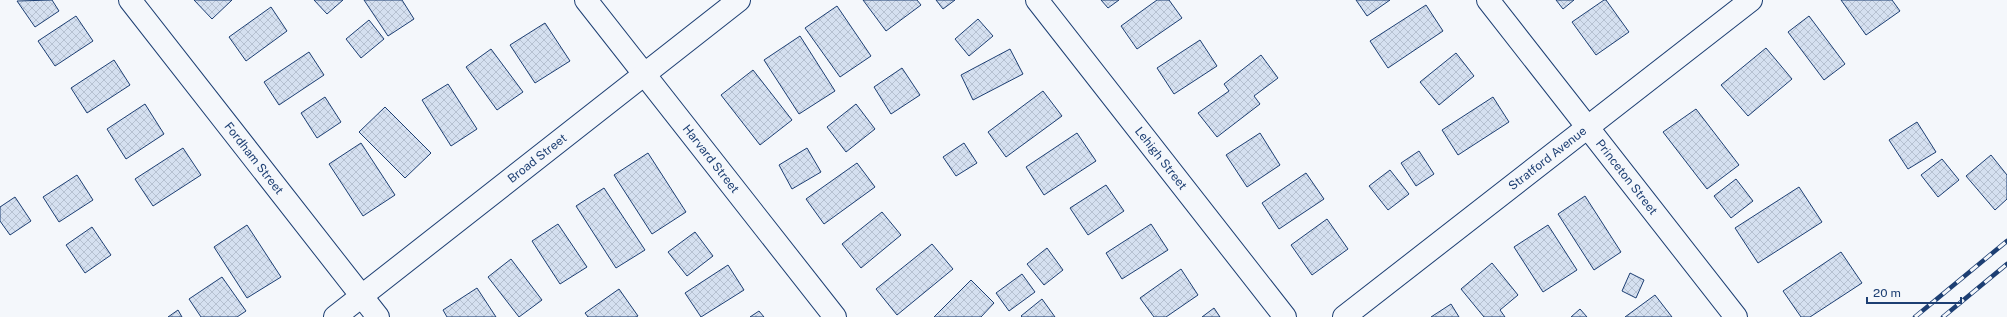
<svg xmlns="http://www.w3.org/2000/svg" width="2007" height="317" viewBox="0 0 2007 317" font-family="'Public Sans',sans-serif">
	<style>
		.building { fill: url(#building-cross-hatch); stroke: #1d3f73 }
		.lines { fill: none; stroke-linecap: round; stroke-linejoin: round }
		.minor-casing { stroke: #1d3f73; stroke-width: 24 }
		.minor { stroke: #f4f7fb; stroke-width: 22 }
		.rail-casing { stroke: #1d3f73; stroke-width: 4.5 }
		.rail { stroke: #f4f7fb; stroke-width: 3; stroke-dasharray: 9; stroke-linecap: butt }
		.labels { text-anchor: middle; stroke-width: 3; stroke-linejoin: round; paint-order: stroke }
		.street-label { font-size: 12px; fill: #1d3f73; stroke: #f4f7fb }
	</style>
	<defs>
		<pattern id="building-cross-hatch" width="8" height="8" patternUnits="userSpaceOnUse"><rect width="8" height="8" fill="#d5e0f0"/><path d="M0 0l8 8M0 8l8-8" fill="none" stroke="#b6c1d1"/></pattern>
	</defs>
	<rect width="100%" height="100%" fill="#f4f7fb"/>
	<!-- building -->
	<path class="building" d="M52,0L59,11L35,27L17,1Z
		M194,0H232L212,19Z
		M314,0H343L327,14Z
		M364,0H402L414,19L388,36Z
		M863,0H917L921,5L886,31Z
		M936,0H955L943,9Z
		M1101,0H1119L1108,8Z
		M1157,0H1169L1182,18L1137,49L1121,26Z
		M1356,0H1390L1367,16Z
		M1556,0H1574L1563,9Z
		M1604,0H1606L1629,32L1596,55L1572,22Z
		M1841,0H1892L1900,11L1866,35Z
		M1426,5L1443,31L1388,68L1370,41Z
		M837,6L871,56L840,77L805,28Z
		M271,7L287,31L246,61L229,37Z
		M76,16L93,41L55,66L38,41Z
		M1809,16L1845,64L1824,80L1788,32Z
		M978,19L993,36L969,56L955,39Z
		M369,20L384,39L361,58L346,39Z
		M545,23L570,61L535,83L510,45Z
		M800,36L835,91L799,114L764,60Z
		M1200,40L1217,66L1174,94L1157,68Z
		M1766,48L1792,79L1748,116L1721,85Z
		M491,49L523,92L497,110L466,67Z
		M1010,49L1023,74L973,100L961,75Z
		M309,52L324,75L279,105L264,82Z
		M1456,53L1474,76L1439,105L1420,82Z
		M1261,55L1278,78L1254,96L1260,104L1217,137L1198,113L1229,91L1224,84Z
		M114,60L130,85L87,113L71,88Z
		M902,68L920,95L891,114L874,87Z
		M753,70L792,120L760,145L721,95Z
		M448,84L477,129L451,146L422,100Z
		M1043,91L1062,116L1006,157L988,132Z
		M325,97L341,122L317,138L301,113Z
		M1493,97L1509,122L1458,155L1442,130Z
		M145,104L164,134L126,159L107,129Z
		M856,104L875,129L846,152L827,127Z
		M385,107L431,153L405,178L359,132Z
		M1696,109L1739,165L1707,189L1663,132Z
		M1917,122L1936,152L1908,169L1889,140Z
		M1077,133L1096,161L1044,195L1026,167Z
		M1260,133L1280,165L1247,187L1226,155Z
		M361,143L395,195L363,216L329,164Z
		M964,143L977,163L956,176L943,157Z
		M183,148L201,175L153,206L135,179Z
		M807,148L821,172L792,189L779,165Z
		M1419,151L1434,174L1416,186L1401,163Z
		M648,153L686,212L652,234L614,175Z
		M1991,155L2007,175V199L1995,210L1966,176Z
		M1942,159L1959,180L1938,197L1921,175Z
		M857,163L875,187L824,224L806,199Z
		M1390,170L1409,194L1388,210L1369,186Z
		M1306,173L1324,199L1279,229L1262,203Z
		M77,175L93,200L59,222L43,197Z
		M1736,179L1753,201L1731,218L1714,196Z
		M1106,185L1124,211L1088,235L1070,208Z
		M1799,187L1822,222L1758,263L1735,228Z
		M604,188L645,250L616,268L576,206Z
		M1585,196L1621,252L1594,270L1558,214Z
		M15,197L31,221L10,235L0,221V207Z
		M882,212L901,235L861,268L842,244Z
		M1327,219L1348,249L1312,275L1291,245Z
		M558,224L587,267L560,284L532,241Z
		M1151,224L1168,250L1122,279L1106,253Z
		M247,225L281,277L247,298L214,247Z
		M1548,225L1577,270L1543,292L1514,247Z
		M92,227L111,255L85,273L66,245Z
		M695,232L713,256L687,276L668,252Z
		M932,244L953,269L897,315L876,289Z
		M1047,248L1063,270L1044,285L1027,264Z
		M1841,252L1862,283L1810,317H1801L1783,291Z
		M511,259L542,300L519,317L488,277Z
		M1492,263L1518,295L1500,310L1505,317H1484L1461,289Z
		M728,265L744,290L701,317L685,293Z
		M1181,269L1198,295L1166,317H1154L1140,298Z
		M1630,273L1644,280L1636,298L1622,291Z
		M1022,274L1035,292L1009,311L996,293Z
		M222,277L246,311L237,317H201L189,299Z
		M971,280L994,303L981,317H934Z
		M477,288L496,317H447L443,310Z
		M619,289L638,316L636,317H588L585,313Z
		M1655,295L1672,317H1625Z
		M1042,299L1055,317H1022L1021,316Z
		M1451,304L1459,317H1431Z
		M1214,308L1220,317H1202Z
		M1580,309L1587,317H1571Z
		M178,310L182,317H168Z
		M759,311L764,317H750Z"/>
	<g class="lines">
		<defs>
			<g id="minor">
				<path id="s1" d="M130,0L378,317"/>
				<path id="s2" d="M586,0L835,317"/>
				<path id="s3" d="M1037,0L1285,317"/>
				<path id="s4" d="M1488,0L1736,317"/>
				<path id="s5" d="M335,317L739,0"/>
				<path id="s6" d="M1344,317L1751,0"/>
			</g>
		</defs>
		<!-- minor casing -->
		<use href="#minor" class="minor-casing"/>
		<!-- minor -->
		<use href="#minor" class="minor"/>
		<defs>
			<path id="rail" d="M1915,317L2007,241
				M1943,317L2007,264"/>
		</defs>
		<!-- rail casing -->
		<use href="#rail" class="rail-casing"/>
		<!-- rail -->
		<use href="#rail" class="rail"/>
	</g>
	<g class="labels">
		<!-- street labels -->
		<g class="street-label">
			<text dy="4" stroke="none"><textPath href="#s5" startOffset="257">Broad Street</textPath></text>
			<text dy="4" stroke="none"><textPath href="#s3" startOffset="201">Lehigh Street</textPath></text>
			<text dy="4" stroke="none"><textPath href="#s6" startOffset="258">Stratford Avenue</textPath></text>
			<text dy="4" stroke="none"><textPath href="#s1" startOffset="201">Fordham Street</textPath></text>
			<text dy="4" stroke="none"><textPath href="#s2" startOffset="202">Harvard Street</textPath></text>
			<text dy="4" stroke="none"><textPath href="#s4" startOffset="225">Princeton Street</textPath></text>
		</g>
	</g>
	<!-- scale -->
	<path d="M1867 297v6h94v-6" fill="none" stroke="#1d3f73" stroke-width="2"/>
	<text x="1873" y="297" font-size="12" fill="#1d3f73" stroke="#f4f7fb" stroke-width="3" paint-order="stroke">20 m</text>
</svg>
